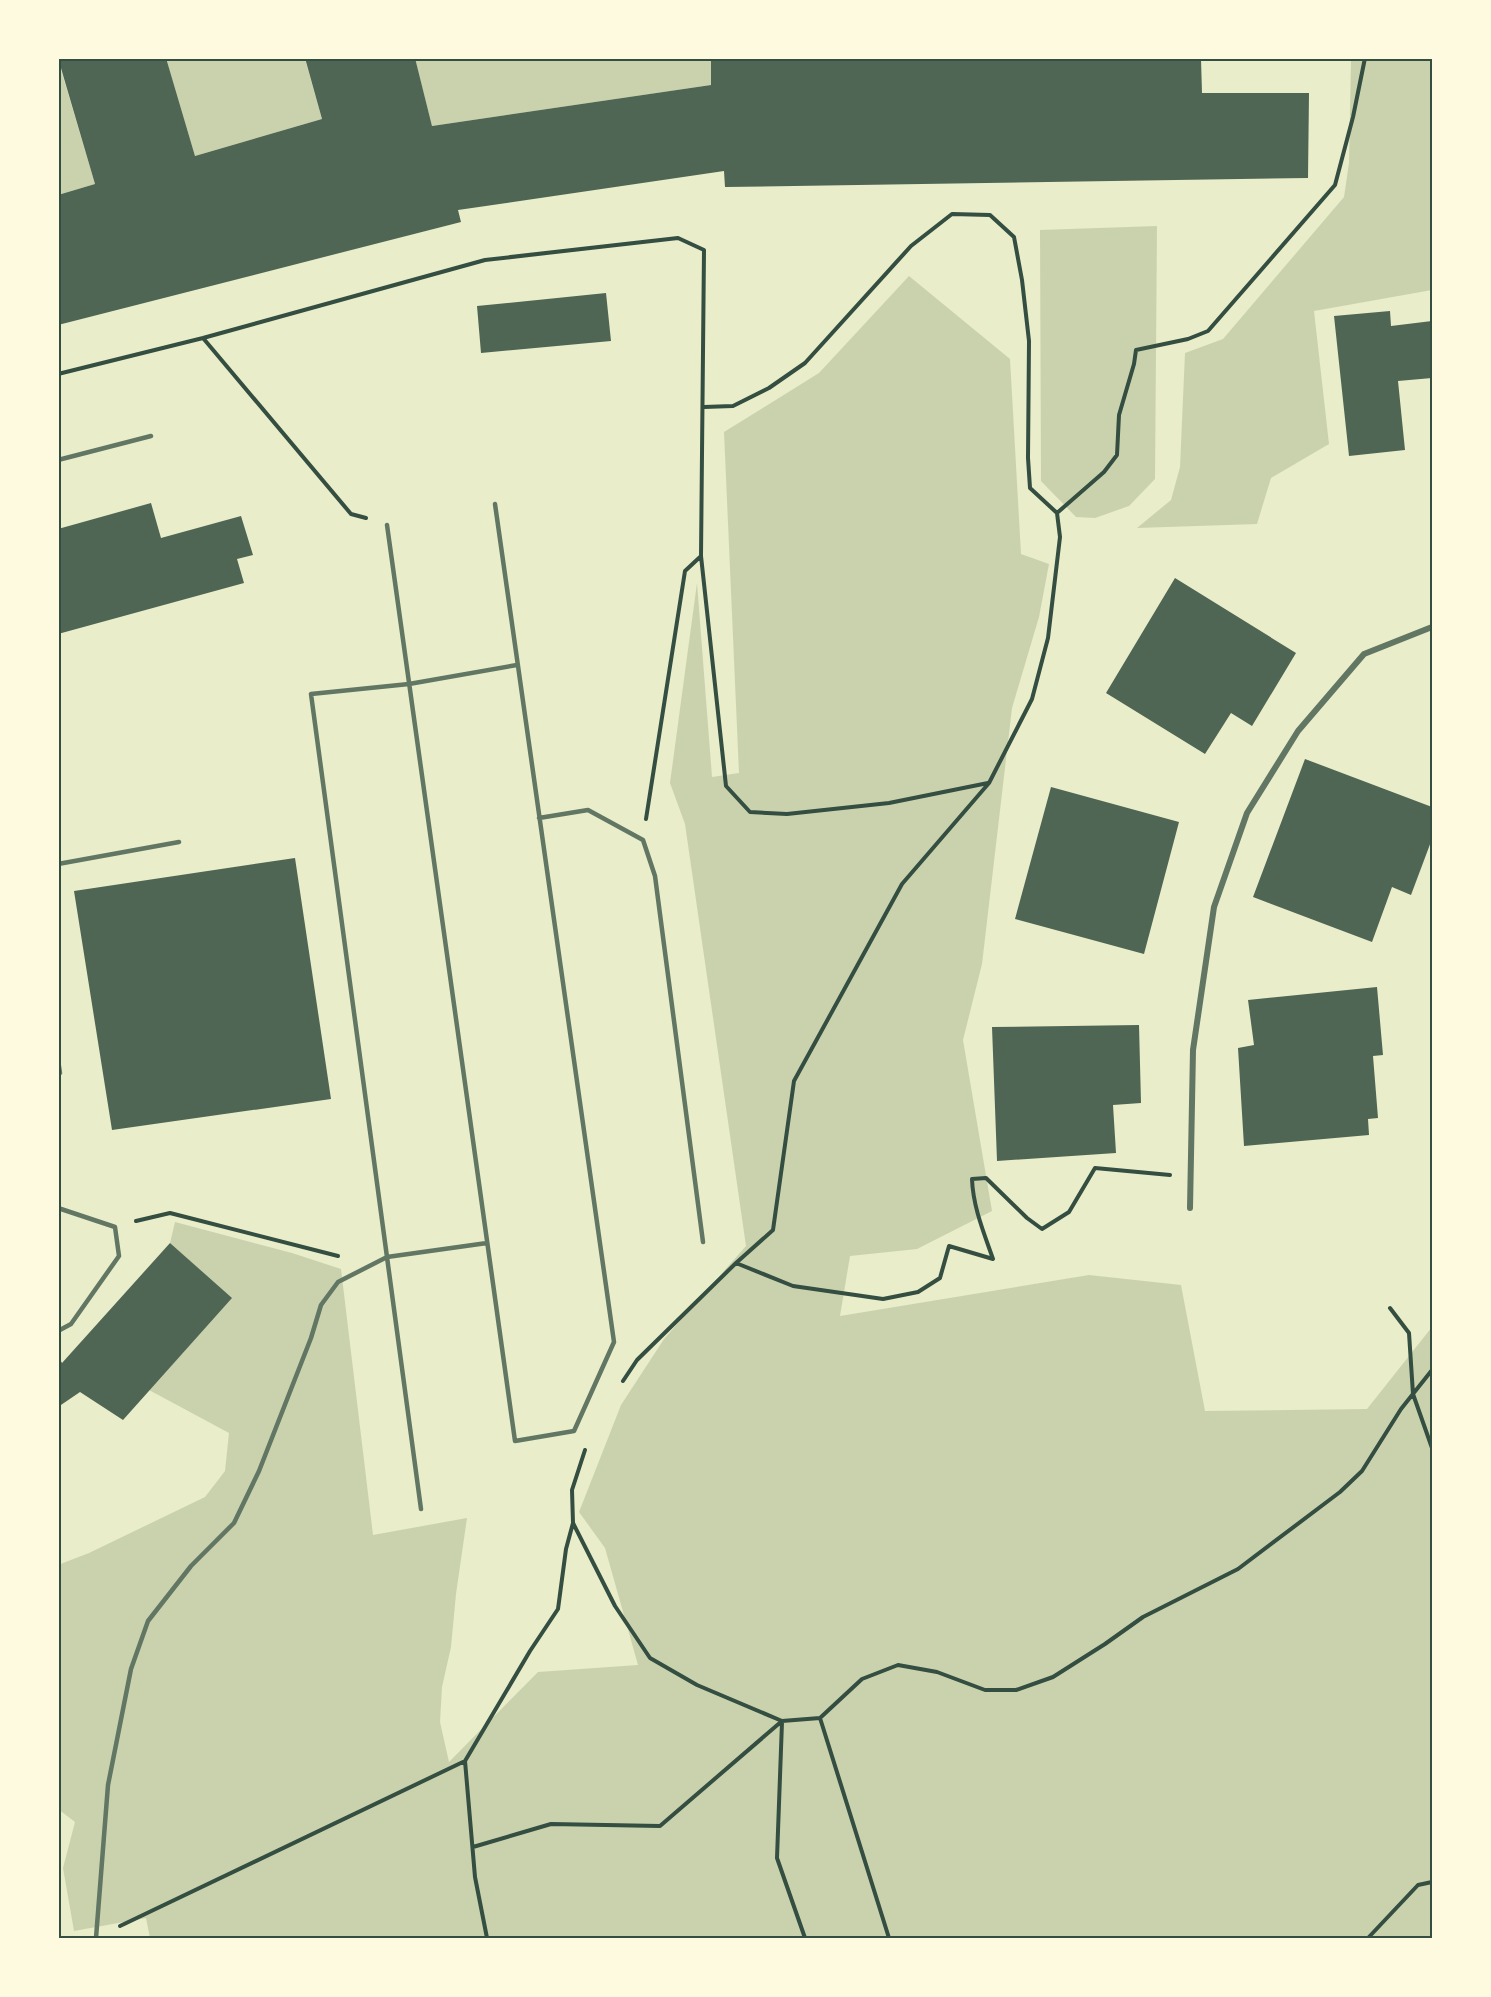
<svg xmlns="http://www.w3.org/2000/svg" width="1491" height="1997" viewBox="0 0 1491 1997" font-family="Mulish,sans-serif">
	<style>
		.green { fill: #cad2ad }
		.building { fill: #4f6655 }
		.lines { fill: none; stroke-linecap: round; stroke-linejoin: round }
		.path { stroke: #344e41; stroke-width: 4 }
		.service { stroke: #617663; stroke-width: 4.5 }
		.minor { stroke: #617663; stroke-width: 6 }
		.neatline { fill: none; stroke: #344e41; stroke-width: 2 }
	</style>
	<rect width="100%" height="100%" fill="#e9edc9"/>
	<!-- green -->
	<path class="green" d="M166,59H305L322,119L195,156Z
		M415,59H711V85L432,126Z
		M1351,59H1432V290L1314,311L1329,444L1271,478L1257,524L1137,528L1171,500L1180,467L1185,353L1223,339L1344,197L1349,163Z
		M58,60L95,184L58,195Z
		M1157,226L1155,479L1129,506L1095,518L1076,517L1041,481L1040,230Z
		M909,276L1010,359L1021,554L1049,564L1039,617L1012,708L982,964L963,1040L992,1211L917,1249L850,1256L840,1316L1089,1275L1181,1285L1205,1411L1367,1409L1432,1327V1938H150L146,1918L74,1931L63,1868L75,1822L58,1809V1565L89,1553L205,1497L225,1471L229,1433L149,1390L231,1298L170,1243L175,1222L292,1253L341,1269L373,1535L467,1518L456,1594L451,1647L442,1687L440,1722L449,1762L538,1672L638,1665L605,1548L579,1512L621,1405L664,1339L746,1246L685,824L670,783L697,583L712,777L739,773L724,432L819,373Z"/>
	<!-- building -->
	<path class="building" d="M58,58H166L195,156L322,119L305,58H415L432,126L711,85V58L1201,59L1202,93H1309L1308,178L725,187L724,171L458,210L461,222L58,325V195L95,184Z
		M606,293L611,341L481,353L477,306Z
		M1390,311L1391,326L1432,321V378L1398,381L1405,450L1349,456L1334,316Z
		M151,503L161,538L241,516L253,555L237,559L244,583L58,634V529Z
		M1175,578L1296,653L1252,726L1231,713L1205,754L1106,693Z
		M1305,759L1432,807V839L1411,895L1392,887L1372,942L1253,897Z
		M1051,787L1179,822L1144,954L1015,919Z
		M295,858L331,1099L112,1130L74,891Z
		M1377,987L1383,1055L1373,1056L1378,1118L1368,1119L1369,1135L1244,1146L1238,1048L1254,1045L1248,1000Z
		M1139,1025L1141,1103L1113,1105L1116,1153L997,1161L992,1027Z
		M170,1243L232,1298L123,1420L80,1392L58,1407V1356L62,1363Z"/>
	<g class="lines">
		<!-- path -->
		<path class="path" d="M203,338L351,514L366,518
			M58,374L203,338L485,260L678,238L704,250L701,556L726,786L750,812L787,814L889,803L988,783
			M704,407L733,406L769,388L805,363L911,246L952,214L990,215L1014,237L1022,280L1029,341L1028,458L1030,488L1057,513
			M646,819L685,571L700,557
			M136,1221L170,1213L338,1256
			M736,1263L793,1286L883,1299L918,1292L940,1278L949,1246L993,1259C984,1233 973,1207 972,1179L986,1178L1027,1218L1042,1229L1069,1212L1095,1168L1170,1175
			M1390,1308L1409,1333L1413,1394L1432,1448
			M623,1381L637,1360L736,1263L773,1230L794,1081L902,884L989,783L1032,699L1048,638L1060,537L1057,513L1104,472L1117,455L1119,415L1134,364L1136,350L1188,339L1208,331L1335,185L1353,117L1365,58
			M573,1523L615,1606L650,1658L697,1685L782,1721L820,1718L862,1679L898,1665L937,1672L985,1690H1016L1053,1677L1105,1644L1143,1617L1238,1569L1340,1492L1362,1471L1401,1409L1432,1370
			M820,1718L889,1938
			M782,1722L777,1858L805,1938
			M473,1847L551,1824L660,1826L782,1721
			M120,1926L465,1761
			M487,1938L475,1877L465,1761L530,1651L558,1609L566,1549L573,1523L572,1490L585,1450
			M1368,1938L1418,1885L1432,1882"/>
		<!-- service -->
		<path class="service" d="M58,460L151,436
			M387,525L515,1441L574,1431L614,1342L495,504
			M539,818L588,810L643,840L655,876L703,1242
			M58,864L179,842
			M58,1060L60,1073
			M58,1208L115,1227L119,1256L71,1324L58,1331
			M421,1509L311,694L409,684L517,665
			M96,1938L108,1785L131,1669L148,1621L191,1566L234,1523L259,1471L311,1338L321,1305L338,1282L387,1257L487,1243"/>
		<!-- minor -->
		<path class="minor" d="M1190,1208L1193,1050L1214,907L1247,813L1298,731L1364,654L1432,627"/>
	</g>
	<!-- border -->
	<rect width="1491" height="1997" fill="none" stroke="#fefae0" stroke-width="120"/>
	<rect x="60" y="60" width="1371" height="1877" class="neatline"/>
</svg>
